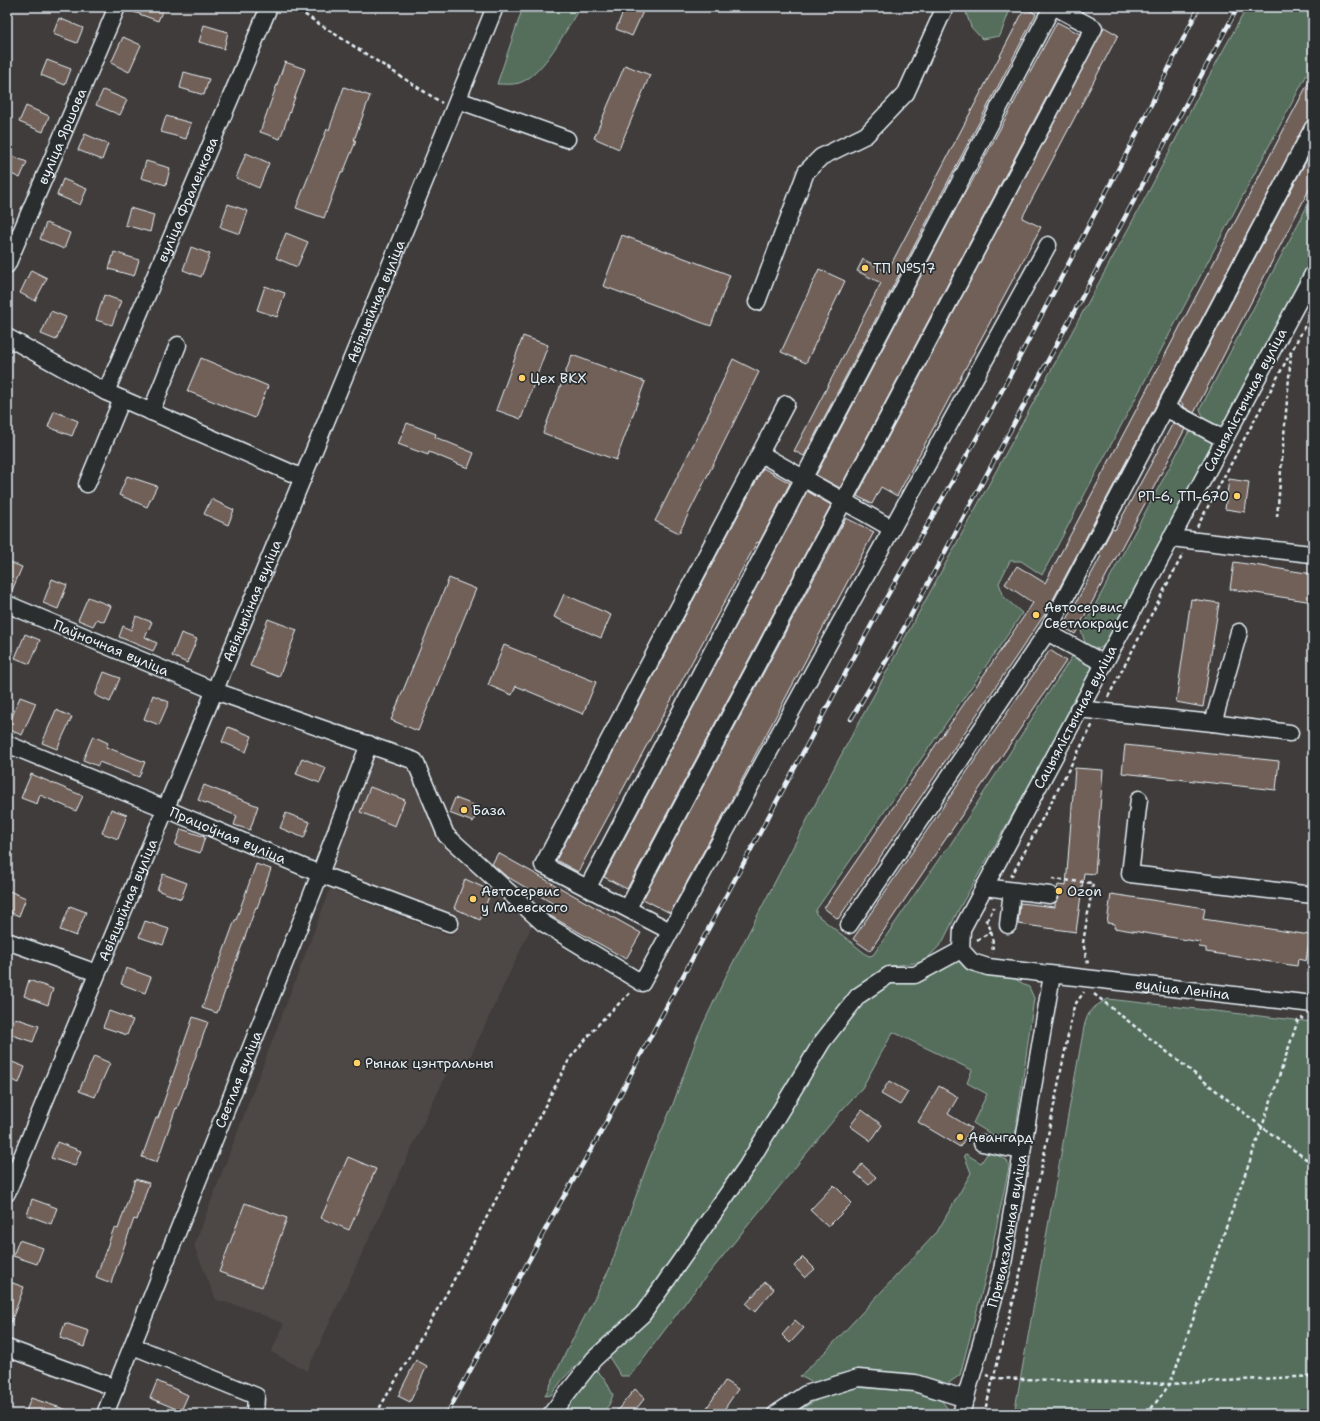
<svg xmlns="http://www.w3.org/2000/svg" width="1320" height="1421" viewBox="0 0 1320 1421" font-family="'Shantell Sans',sans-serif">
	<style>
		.built { fill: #4e4744 }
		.green { fill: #556e5c; stroke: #9eb0aa }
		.building { fill: #716059; stroke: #e8f1f8 }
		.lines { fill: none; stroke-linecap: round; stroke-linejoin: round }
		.minor-casing { stroke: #e8f1f8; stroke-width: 19 }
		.path { stroke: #e8f1f8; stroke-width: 2.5; stroke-dasharray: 4 3; stroke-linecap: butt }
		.minor { stroke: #2a2d2e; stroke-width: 16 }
		.rail-casing { stroke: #e8f1f8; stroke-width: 4.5 }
		.rail { stroke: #2a2d2e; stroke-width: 3; stroke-dasharray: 9; stroke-linecap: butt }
		.poi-dot { fill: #ffd166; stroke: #2a2d2e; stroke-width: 1.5 }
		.labels { text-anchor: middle; stroke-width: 3.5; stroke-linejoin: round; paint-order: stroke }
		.street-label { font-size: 14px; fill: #e8f1f8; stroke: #2a2d2e }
		.poi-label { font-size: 14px; fill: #e8f1f8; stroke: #2a2d2e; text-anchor: start }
	</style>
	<rect width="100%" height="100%" fill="#3f3c3b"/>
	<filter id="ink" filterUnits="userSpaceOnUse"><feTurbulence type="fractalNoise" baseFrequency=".025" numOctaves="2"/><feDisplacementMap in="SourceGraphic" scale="8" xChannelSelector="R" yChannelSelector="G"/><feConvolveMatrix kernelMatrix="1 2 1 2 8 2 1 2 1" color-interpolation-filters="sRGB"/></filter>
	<g filter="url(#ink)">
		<!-- built -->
		<path class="built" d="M373,750L416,774L442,824L535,919L466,1066L453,1060L307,1371L271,1352L284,1324L243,1307L216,1300L194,1246L330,889L452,936L458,920L324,867Z"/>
		<!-- green -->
		<path class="green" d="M523,7H580C567,28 543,76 519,83C512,85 504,84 497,84Z
			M964,7H1011L1000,36L982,39L971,27Z
			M1247,7H1313V63L1042,575L1021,561H1010L999,583L1004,597L1022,613L1013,627L816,910V914L867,955L870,956L873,955L943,853L950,845L1073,655L1088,660L1093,671L1091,676L960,907L942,943L924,962L890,966L845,1003L806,1053L735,1169L635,1313L599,1342L563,1379L551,1395L545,1396L564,1356L609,1270L649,1160L673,1104L698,1035L726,976L834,768L1151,187L1198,96Z
			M1313,194V256L1228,423L1220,426L1204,419L1200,409L1299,222Z
			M1197,431L1210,437L1213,449L1107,645L1098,649L1086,645L1081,631L1188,433Z
			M957,958L963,966L983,973L1010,976L1029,987L1034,998L1014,1143L1004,1142L973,1123L987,1094L967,1083L972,1070L893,1032L862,1088L841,1111L688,1299L630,1376H621L609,1357L627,1336L830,1040L860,1006L886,984Z
			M1108,999L1313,1022V1414H1014L1084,1027C1088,1010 1093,1007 1108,999Z
			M989,1151L1007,1160L1009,1167L987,1272L960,1375L946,1385L866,1370L842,1374L813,1383L800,1376L827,1350L937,1232L971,1173L964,1155L966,1154L981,1163Z
			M597,1371L605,1379L613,1395L609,1405L601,1414H554L587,1373Z
			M863,1384L911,1391L942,1401L948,1409L946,1414H792L824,1396Z"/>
		<!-- building -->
		<path class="building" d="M126,7H164L158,21L126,9Z
			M625,7H645L632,36L616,29Z
			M1025,8L1036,14L804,456L794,451L881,283L857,271L863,259L887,272Z
			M59,18L83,28L77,43L53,34Z
			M1057,22L1080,34L840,488L816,475L968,186L969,187Z
			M204,25L228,32L224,49L199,42Z
			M1104,27L1118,35L1022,218L1041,227L897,496L881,487L872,504L857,496Z
			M123,37L141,45L129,72L111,63Z
			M47,60L71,69L65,85L41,75Z
			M285,62L305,69L280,139L260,132Z
			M625,65L650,75L619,149L594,138Z
			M184,72L209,79L204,95L180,88Z
			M1313,74V119L1308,120L1305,124L1047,611L838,919L824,908L1033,603L1005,584L1017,566L1045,583Z
			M344,87L370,96L354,140L356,141L343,173L341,172L324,218L296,208L327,129L329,130Z
			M103,90L127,100L120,115L96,105Z
			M26,106L49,116L43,132L19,122Z
			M166,116L191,123L186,139L161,132Z
			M85,134L108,144L102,160L78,150Z
			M1313,148V182L1194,413L1182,406L1183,404L1179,402Z
			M246,153L269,163L259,188L236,178Z
			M7,154L27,162L20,178L7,172Z
			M146,161L170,168L166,185L141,178Z
			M63,179L87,189L80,205L57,195Z
			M228,204L248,211L240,234L220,227Z
			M130,208L154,215L150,232L125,225Z
			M46,223L70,233L64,249L40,239Z
			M286,233L308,242L297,267L276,258Z
			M622,235L730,275L711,326L603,286Z
			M191,247L210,254L201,277L183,270Z
			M114,252L139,260L134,276L109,269Z
			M819,269L845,281L806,363L781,352Z
			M31,270L47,278L35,301L20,293Z
			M265,286L285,293L277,317L257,310Z
			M104,295L121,301L112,325L96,320Z
			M51,311L66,317L56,340L41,334Z
			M523,336L548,345L521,419L496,410Z
			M572,355L645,382L616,460L543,433Z
			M201,358L268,386L255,418L187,391Z
			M733,359L759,372L679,533L655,521L711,409L710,408Z
			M54,411L78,421L72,436L48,427Z
			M407,423L436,434L435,437L474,453L468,468L429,452L428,455L398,444Z
			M1173,423L1185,429L1075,634L1063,627L1101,556L1099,554L1112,529L1115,530Z
			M763,468L790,483L759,543L757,542L578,872L556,860Z
			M127,476L157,486L147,507L119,495Z
			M1229,479L1249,482L1245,512L1225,509Z
			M807,491L831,505L627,889L604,877Z
			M211,499L234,510L228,525L204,514Z
			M846,518L874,532L720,821L670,913L643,899Z
			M7,561L22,567L10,595H7Z
			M1234,562L1313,574V602L1230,589Z
			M449,578L476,589L418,731L391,720Z
			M52,579L67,585L58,609L43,603Z
			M564,594L611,615L601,638L554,617Z
			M88,597L111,606L104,622L97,619L93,626L78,620Z
			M1191,599L1219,603L1203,707L1176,702Z
			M136,616L152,622L145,637L157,643L153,651L119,637L123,626L131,630Z
			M268,619L297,630L279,677L250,666Z
			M181,633L197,639L187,663L172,656Z
			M25,634L40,640L30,664L15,658Z
			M504,645L596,682L583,714L516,686L512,695L488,685Z
			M1050,650L1066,661L870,951L853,939Z
			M104,672L120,678L110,702L95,695Z
			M153,695L169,702L159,725L144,719Z
			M20,697L36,703L22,735L7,729Z
			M56,710L72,717L57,749L42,743Z
			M228,727L252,736L246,752L222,742Z
			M93,736L108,743L106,747L145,762L139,777L99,762L98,766L83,760Z
			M1125,745L1279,761L1276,790L1122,773Z
			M302,758L326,768L320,783L296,774Z
			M1075,768L1103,770L1095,874L1084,873L1076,932L1018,924L1020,903L1055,907V903L1059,897L1057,889L1058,885L1066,886Z
			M31,774L83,796L76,811L40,795L37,804L21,798Z
			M204,785L258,806L250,830L234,825L237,816L198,800Z
			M370,787L405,800L395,826L360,812Z
			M455,798L479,807L473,822L449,813Z
			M111,809L127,815L118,839L102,833Z
			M286,813L310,822L304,838L280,828Z
			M181,829L205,837L200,853L175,845Z
			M498,853L641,933L626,959L547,914L552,903L506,876L492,864Z
			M256,864L271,869L257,908L256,907L217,1013L202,1008L216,968L217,969L235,920H236Z
			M163,874L187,883L181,899L157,890Z
			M465,879L491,891L480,920L454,908Z
			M7,890L26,898L19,916L7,911Z
			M1111,894L1205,908L1203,919L1310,935L1306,961L1298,959L1297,966L1206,952V948L1199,947L1200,942L1114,928L1115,924L1107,923Z
			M70,906L86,912L76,936L60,930Z
			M145,921L169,929L163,945L139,937Z
			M126,968L151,977L145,993L121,984Z
			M29,980L53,989L48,1005L24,996Z
			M109,1011L133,1020L127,1035L103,1027Z
			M193,1017L208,1022L177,1109L176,1108L157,1162L142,1157L156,1118H158Z
			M15,1018L39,1026L33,1042L9,1034Z
			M94,1056L110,1063L95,1097L79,1091Z
			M7,1060L25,1067L19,1083L7,1078Z
			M889,1081L908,1092L900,1105L881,1094Z
			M939,1086L958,1097L948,1114L971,1128L960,1147L918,1122Z
			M862,1110L882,1125L871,1141L850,1126Z
			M57,1142L81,1151L75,1166L51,1158Z
			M348,1157L376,1169L349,1230L321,1218Z
			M862,1164L876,1177L869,1185L855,1173Z
			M135,1179L149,1183L137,1220L134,1219L111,1283L96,1277L114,1228L118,1229Z
			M834,1185L852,1203L828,1227L810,1210Z
			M32,1199L57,1208L51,1224L27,1215Z
			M245,1203L287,1218L262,1287L219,1272Z
			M19,1240L43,1248L37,1264L13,1256Z
			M803,1257L815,1269L805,1278L794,1266Z
			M7,1281L24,1287L8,1330L7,1329Z
			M765,1282L774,1289L755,1312L746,1304Z
			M795,1320L804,1328L790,1343L782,1335Z
			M65,1323L89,1331L84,1347L60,1338Z
			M416,1360L427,1366L410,1402L398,1396Z
			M157,1381L188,1395L181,1411L150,1398Z
			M725,1381L738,1389L721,1414H713L706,1409Z
			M635,1389L645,1398L632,1414H614Z
			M31,1398L73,1412L72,1414H25Z"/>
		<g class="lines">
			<defs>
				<g id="minor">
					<path d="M458,100L567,139"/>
					<path id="s1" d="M7,265L117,7"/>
					<path id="s2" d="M1313,274L962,929L961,950L972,962L988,967L1313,1004"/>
					<path d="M757,302L806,172L821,157L866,135L906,93L945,7"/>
					<path d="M7,337L106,392L303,478"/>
					<path id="s3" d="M106,392L269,7"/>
					<path d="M1165,408L1224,439"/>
					<path d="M151,412L178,345"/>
					<path d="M761,454L891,528"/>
					<path d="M87,484L122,399"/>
					<path d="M1171,538L1311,554"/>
					<path id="s4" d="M7,604L215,691L415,761L446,835L543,923L642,983L1048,245"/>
					<path d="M1047,632L1103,663"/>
					<path d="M1078,709L1213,723L1290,733"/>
					<path d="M1213,723L1239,632"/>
					<path id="s5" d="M7,744L166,809L320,874L450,923"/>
					<path d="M1139,799L1130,874L1313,895"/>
					<path d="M588,887L1052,7"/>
					<path d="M984,887L1050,895"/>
					<path d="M628,908L1094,28L1055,7"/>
					<path d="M849,925L1047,632L1313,128"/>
					<path d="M1008,925L1012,891"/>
					<path d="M670,931L543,865L786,404"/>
					<path d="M7,941L97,973"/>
					<path d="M982,1143L1022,1151"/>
					<path id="s6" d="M7,1193C169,797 336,404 495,7"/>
					<path d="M133,1346L256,1396L255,1414"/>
					<path d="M7,1348L116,1388"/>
					<path id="s7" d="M105,1414L320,874L369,744"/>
					<path d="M551,1414L594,1359L643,1314L747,1166L822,1042L858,996L889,975H915L961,950"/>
					<path d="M776,1414L806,1394L858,1378L915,1383L966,1399"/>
					<path id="s8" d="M961,1414L1002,1270L1052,975"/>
				</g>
			</defs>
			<!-- minor casing -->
			<use href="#minor" class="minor-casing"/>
			<!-- path -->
			<path class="path" d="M293,7L442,103
				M1277,517L1291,354
				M1197,527L1313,311
				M1108,697L1183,554
				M1011,877L1093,724
				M1052,879L1093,883L1083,943L1088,964
				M985,920L987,921C992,932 994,941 992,953
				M987,921L994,907
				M977,940L992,931
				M1094,994L1262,1127L1313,1164
				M986,1375L994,1378L1170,1384L1313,1376
				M376,1414L448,1291L570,1058L603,1019L631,992
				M984,1414L1019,1279L1074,1006L1084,992
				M1147,1414L1170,1384L1262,1127L1298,1020L1303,1018"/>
			<!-- minor -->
			<use href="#minor" class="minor"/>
			<defs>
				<path id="rail" d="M851,719L889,656L1238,7
					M447,1414L553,1215L599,1136L639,1058L881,607L979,434L1132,143L1199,7"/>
			</defs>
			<!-- rail casing -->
			<use href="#rail" class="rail-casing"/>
			<!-- rail -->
			<use href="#rail" class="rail"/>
		</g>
	</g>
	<!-- markers -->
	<g class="poi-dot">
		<circle cx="865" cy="268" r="4"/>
		<circle cx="522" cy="378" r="4"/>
		<circle cx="1237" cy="496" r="4"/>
		<circle cx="1036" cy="615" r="4"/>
		<circle cx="464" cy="810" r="4"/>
		<circle cx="1059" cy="891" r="4"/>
		<circle cx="473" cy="899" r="4"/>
		<circle cx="357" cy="1063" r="4"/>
		<circle cx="960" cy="1137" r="4"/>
	</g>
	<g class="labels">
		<!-- street labels -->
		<g class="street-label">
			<text dy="5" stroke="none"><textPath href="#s1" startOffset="140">вуліца Яршова</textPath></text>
			<text dy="5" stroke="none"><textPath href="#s3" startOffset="209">вуліца Фраленкова</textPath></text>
			<text dy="5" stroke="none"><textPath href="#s6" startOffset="965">Авіяцыйная вуліца</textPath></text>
			<text transform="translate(1245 400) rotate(-62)" y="5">Сацыялістычная вуліца</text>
			<text dy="5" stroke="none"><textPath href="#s6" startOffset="641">Авіяцыйная вуліца</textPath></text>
			<text dy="5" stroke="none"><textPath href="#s4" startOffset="113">Паўночная вуліца</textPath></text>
			<text transform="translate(1075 717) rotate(-62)" y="5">Сацыялістычная вуліца</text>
			<text dy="5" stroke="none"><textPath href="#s5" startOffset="239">Працоўная вуліца</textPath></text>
			<text dy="5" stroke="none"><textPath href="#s6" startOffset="317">Авіяцыйная вуліца</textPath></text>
			<text dy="5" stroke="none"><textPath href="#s2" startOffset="993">вуліца Леніна</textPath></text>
			<text dy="5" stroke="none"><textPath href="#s7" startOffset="360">Светлая вуліца</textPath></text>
			<text dy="5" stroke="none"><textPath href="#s8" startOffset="189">Прывакзальная вуліца</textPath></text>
		</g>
		<!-- poi labels -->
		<g class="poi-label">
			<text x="873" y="273">ТП №517</text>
			<text x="530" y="383">Цех ВКХ</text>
			<text x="1229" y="501" text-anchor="end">РП-6, ТП-670</text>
			<text x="1044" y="612">Автосервис<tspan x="1044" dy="16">Светлокраус</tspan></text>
			<text x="472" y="815">База</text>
			<text x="481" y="896">Автосервис<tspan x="481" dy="16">у Маевского</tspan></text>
			<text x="1067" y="896">Ozon</text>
			<text x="365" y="1068">Рынак цэнтральны</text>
			<text x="968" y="1142">Авангард</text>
		</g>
	</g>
	<!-- margin -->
	<rect width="1320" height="1421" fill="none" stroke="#2a2d2e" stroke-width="24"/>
	<rect x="12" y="12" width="1296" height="1397" fill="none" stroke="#e8f1f8" stroke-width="1.5" filter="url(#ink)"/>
</svg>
